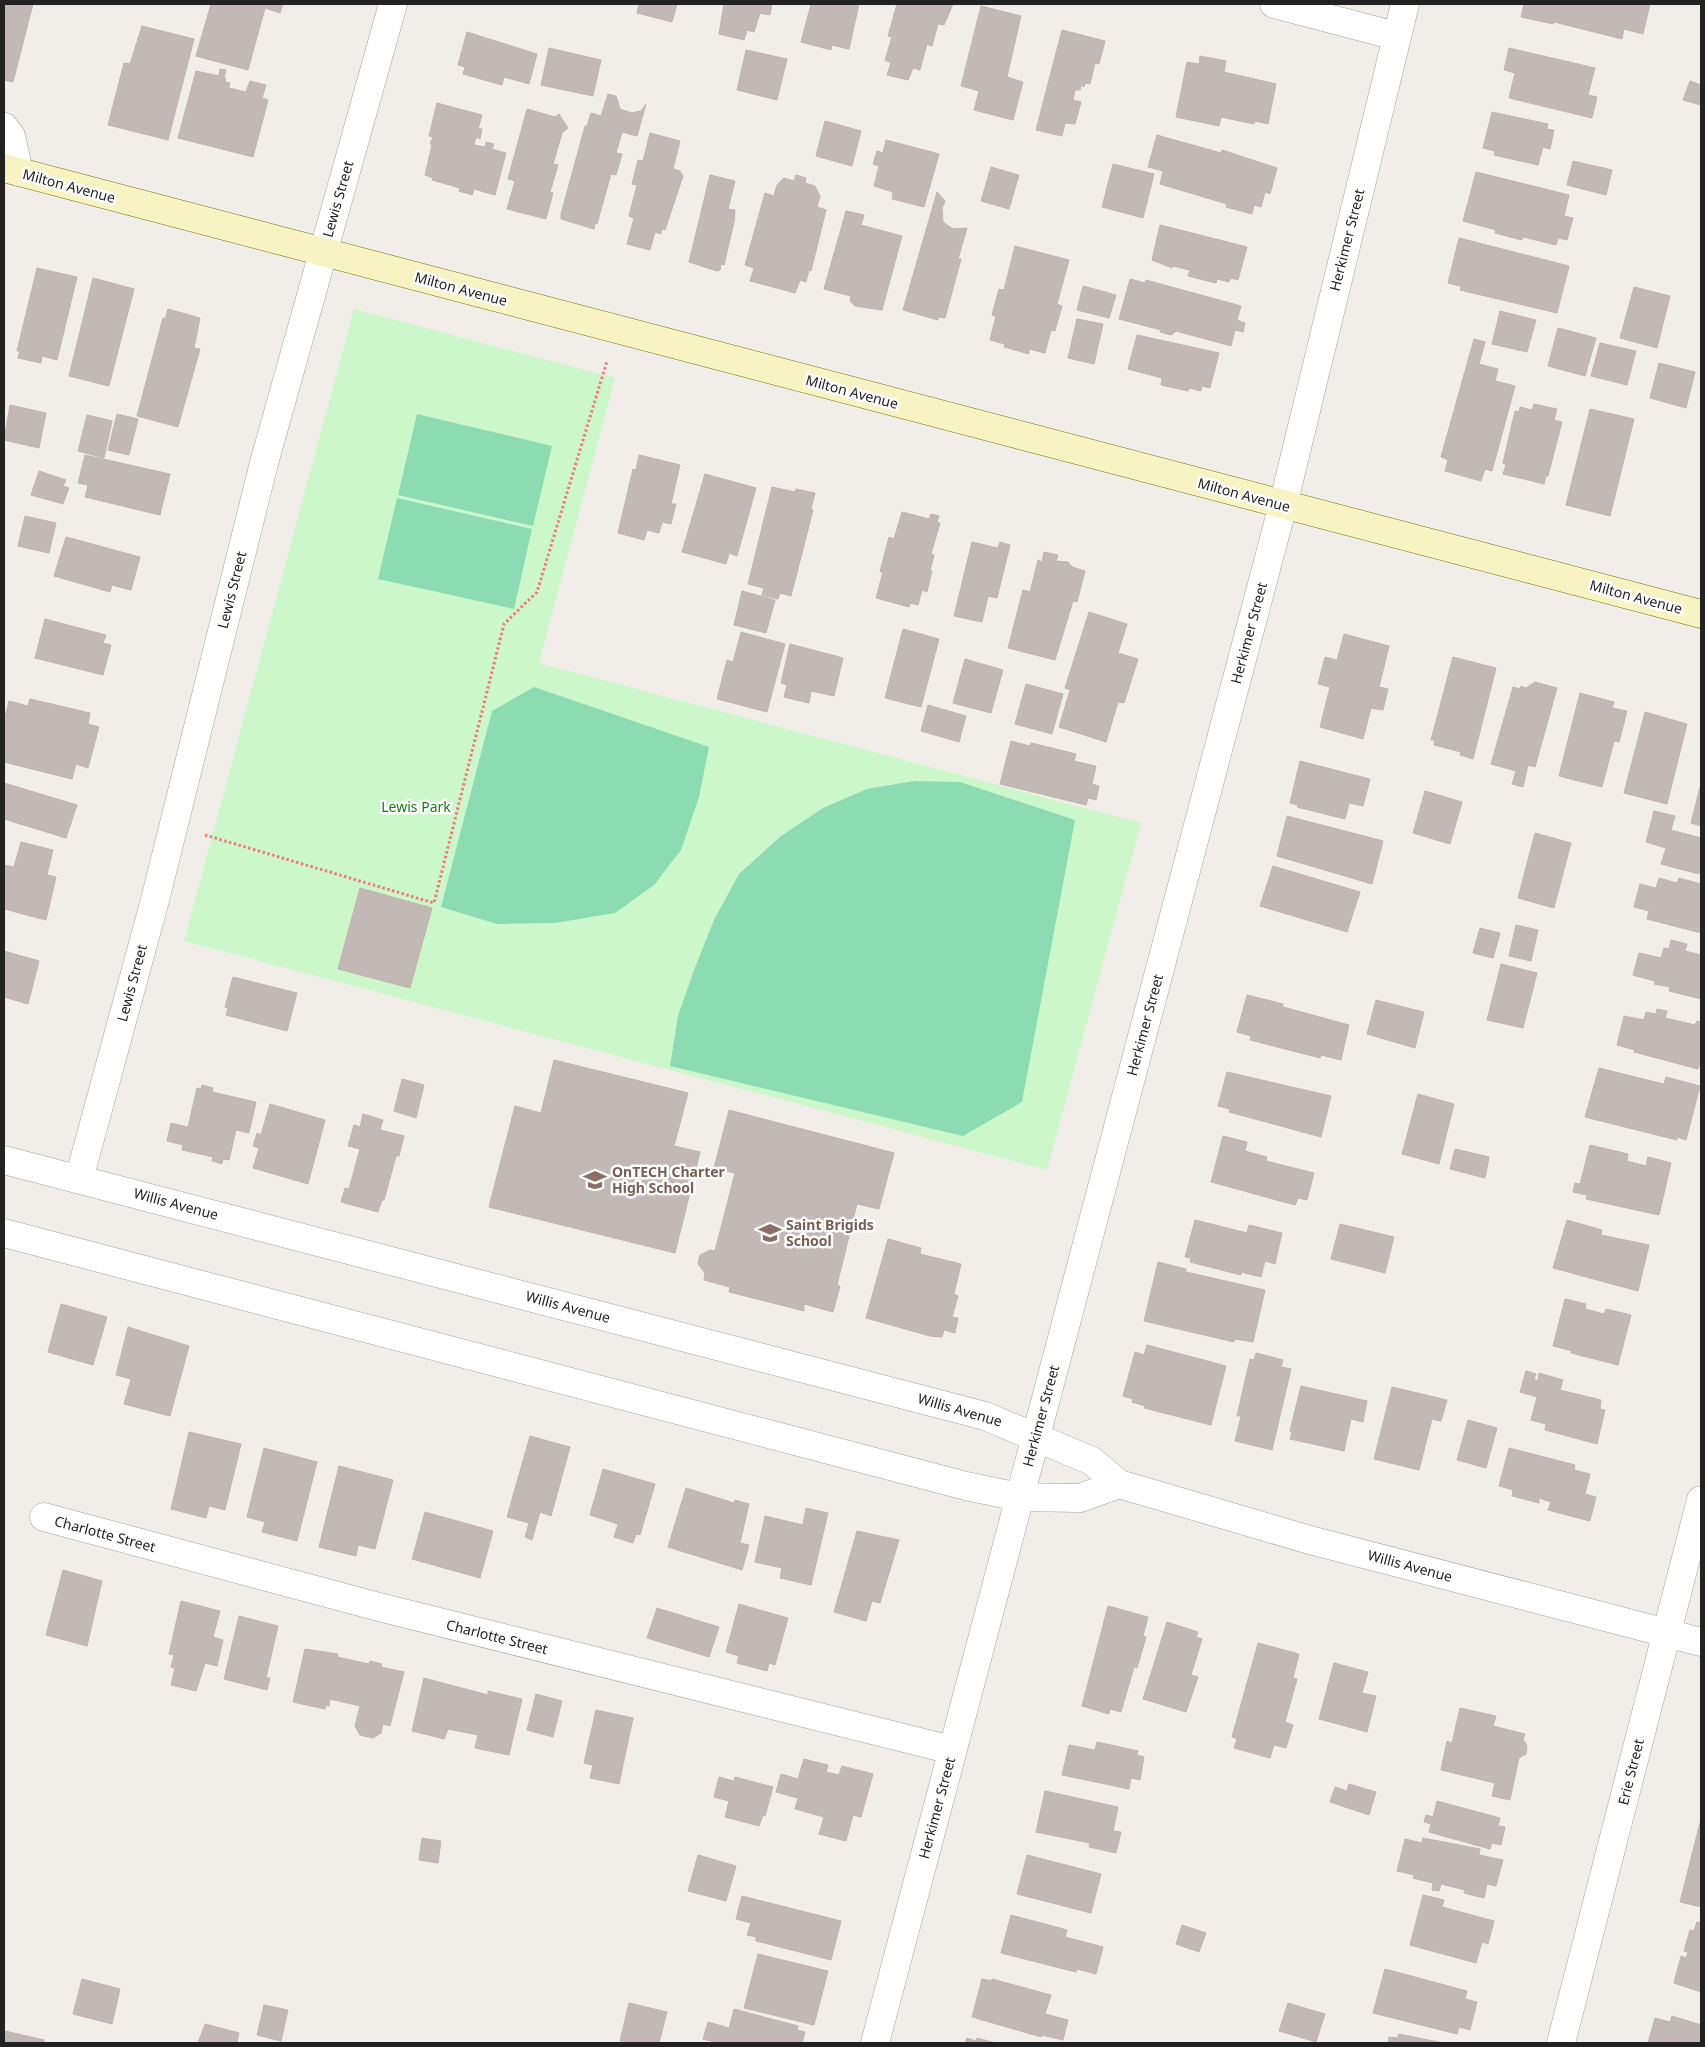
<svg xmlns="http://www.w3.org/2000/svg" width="1705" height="2047" viewBox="0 0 1705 2047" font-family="'Noto Sans',sans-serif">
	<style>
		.park { fill: #ccf7ca }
		.pitch { fill: #8cdbb3 }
		.building { fill: #c2b9b6; stroke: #c2b3ac }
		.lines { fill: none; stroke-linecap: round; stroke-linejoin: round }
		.street-casing { stroke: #a3a3a3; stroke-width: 29 }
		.secondary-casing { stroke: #76750b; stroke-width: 29 }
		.path { stroke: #f3797b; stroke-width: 3; stroke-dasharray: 2.5 2.5; stroke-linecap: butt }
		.street { stroke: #fff; stroke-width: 28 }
		.secondary { stroke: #f7f3c2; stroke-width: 28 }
		.labels { text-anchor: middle; stroke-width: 5; stroke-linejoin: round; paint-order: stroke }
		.street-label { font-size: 14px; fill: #222; stroke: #fff }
		.park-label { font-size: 14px; fill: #167d12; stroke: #fff }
		.education-label { font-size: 14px; font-weight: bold; fill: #785e54; stroke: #fff; text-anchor: start }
	</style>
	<rect width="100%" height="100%" fill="#f1eee9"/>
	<!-- park -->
	<path class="park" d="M354,309L615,378L539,663L1141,823L1047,1170L184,941Z"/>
	<!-- pitch -->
	<path class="pitch" d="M417,414L552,446L533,526L398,495Z
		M397,498L532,529L514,609L378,579Z
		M534,687L709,747L699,797L681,850L654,885L615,913L555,923L497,924L441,907L492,711Z
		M914,781L960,782L1075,820L1022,1102L963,1136L670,1066L678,1016L694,970L714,920L739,874L781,836L823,808L867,789Z"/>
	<!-- building -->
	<path class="building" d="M4,4H33L13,82L4,80Z
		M211,4H283L280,13L265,8L248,70L196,56Z
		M639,4H677L672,22L637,13Z
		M724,4H772L770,15L760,13L754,32L747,30L744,40L719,34Z
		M811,4H859L849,49L832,45L831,50L801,42Z
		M897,4H953L944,25L938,24L932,46L927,44L920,70L913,68L908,80L887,75L891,63L885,60L892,37L888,36Z
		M1524,4H1650L1643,34L1624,29L1622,39L1554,22L1553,24L1521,17Z
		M981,6L1021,16L1007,77L1023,82L1013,120L974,110L979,91L961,86Z
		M142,26L194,39L168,140L108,125L124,63L130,64Z
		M1062,30L1105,41L1099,64L1095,63L1090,84L1085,83L1084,87L1081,85L1080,90H1075L1073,100L1081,102L1075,124L1065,123L1062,136L1036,130Z
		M467,32L537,54L529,84L504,77L502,85L463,74L465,67L458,65Z
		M549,48L601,60L593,96L541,85Z
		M1509,48L1595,68L1588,95L1597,97L1592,118L1509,98L1515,73L1504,70Z
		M746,50L787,59L777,100L737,90Z
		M1200,56L1226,61L1224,72L1276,84L1268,124L1255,121L1254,124L1221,117L1219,126L1176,117L1187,62L1199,64Z
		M220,69L226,70L224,78L226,79L225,82L230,83L229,88L246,92L250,81L266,85L262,98L268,100L253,157L178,138L196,71L219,76Z
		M1690,81L1701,85V105L1683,100Z
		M608,94L616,96L620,109L632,113L641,111L646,104L637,136L622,132L616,153L622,154L616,175L611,174L597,224L595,223L594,229L561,219V214L585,126H587L591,113L601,116Z
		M437,103L482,115L478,129H482L480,139L476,137L474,145L485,147L486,142L494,144L492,149L506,153L495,195L474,189L472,195L459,191L460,188L432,180L433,178L425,175L432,145L430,144L433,137L429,136Z
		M527,109L555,117L559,114L568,128L562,133L553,164L558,165L550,192L553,193L546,219L507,209L515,181L508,179Z
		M1492,112L1548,124L1547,129L1554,130L1550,149L1543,147L1538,165L1494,155L1495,151L1483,148Z
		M825,121L861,131L852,166L816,156Z
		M650,133L680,141L673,169L680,171L683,176L665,230L662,229L661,234L655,232L650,250L627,244L634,218L629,216L637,185L632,184L638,160L643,161Z
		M1157,135L1221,153L1222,150L1277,168L1270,194L1265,192L1261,207L1254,205L1252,214L1226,207L1227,204L1160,184L1163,171L1148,167Z
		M886,140L939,154L924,207L892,199L893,192L874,186L879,166L873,164L877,151L883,153Z
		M1573,161L1612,170L1606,195L1567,185Z
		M1113,164L1154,174L1143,218L1102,207Z
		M991,167L1019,175L1009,209L981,201Z
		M1476,172L1569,195L1564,216L1573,218L1567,240L1558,238L1556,245L1523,237L1522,240L1495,233L1496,230L1463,221Z
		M710,175L735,181L728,209L735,210L734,222L724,265L721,264L720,270L717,271L689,262Z
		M796,175L806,178L805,183L815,186L820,196L817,207L826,210L811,271L809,270L806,282L800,280L795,293L750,281L754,268L745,265L765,193L774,196L777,185L784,178L794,181Z
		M937,192L945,201L942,208L943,222L953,229L967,228L958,259H961L945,318L938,317V320L903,310Z
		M846,211L864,215L861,225L902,236L882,310L855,306L850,301L851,296L824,289Z
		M1160,225L1247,247L1238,280L1231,278L1229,282L1217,279L1216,283L1188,276L1190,270L1173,266L1172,268L1152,260Z
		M1459,238L1569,266L1557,313L1460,290L1461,286L1448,283Z
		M1015,246L1069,260L1057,304L1062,306L1055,331L1051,330L1045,353L1029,349V354L1004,347L1005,344L990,340L996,316L992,315L999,289L1004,290Z
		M37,268L77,277L57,360L42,356L41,363L18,358L20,351H17Z
		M93,278L134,289L109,386L69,376Z
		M1130,279L1145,283L1146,280L1241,306L1237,320L1245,323L1243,332L1235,330L1231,346L1176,331L1171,335L1160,332L1161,330L1119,319Z
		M1083,286L1116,295L1109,318L1077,310Z
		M1634,287L1670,296L1657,348L1620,338Z
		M168,309L200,318L194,348L200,349L178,427L137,416L163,318L165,319Z
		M1500,311L1536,320L1527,352L1492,344Z
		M1077,319L1103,324L1094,364L1068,358Z
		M1558,328L1596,338L1585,376L1548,366Z
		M1137,335L1219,353L1210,388L1202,386L1201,391L1189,388L1188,391L1161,385L1162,378L1128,369Z
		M1474,339L1485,342L1479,364L1498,369L1495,381L1515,386L1492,471L1485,469L1481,481L1445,471L1448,460L1441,457Z
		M1600,343L1636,351L1627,385L1591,376Z
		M1659,363L1695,372L1686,408L1650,398Z
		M1534,404L1557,409L1554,420L1562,422L1548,476H1546L1544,484L1503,474L1506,465L1503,463L1515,411L1519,412L1520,407L1532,410Z
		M10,405L46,413L39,448L4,440Z
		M1590,409L1634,419L1610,516L1566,505Z
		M117,414L138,419L129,455L108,450Z
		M87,415L112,421L104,458L78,451Z
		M85,455L170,474L160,515L85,497L88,485L78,483Z
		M639,455L680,465L671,504H676L671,524L662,522L659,533L647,530L644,540L618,533L633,469L636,470Z
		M39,471L66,480L63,486L69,488L63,504L31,495Z
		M705,474L756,488L737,556L729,553L726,564L682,552Z
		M772,487L795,492L796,489L815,493L811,509L813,510L791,596L780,593L778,599L762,595L764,588L748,584Z
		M902,512L929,519L931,514L939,516L937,522L940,523L931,554L934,555L930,571H932L927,592L922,590L918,605L910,603L909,607L876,598L883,572H880L889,537L894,539Z
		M25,516L56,523L49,553L18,546Z
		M66,537L140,557L131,590L112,585L110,592L54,576Z
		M972,542L998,548L1000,542L1010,545L997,598L988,596L982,622L954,616Z
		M1044,552L1058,555L1056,561L1068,562L1072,567L1085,571L1077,602L1073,601L1055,660L1008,648L1023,590L1030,592L1038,560L1042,562Z
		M742,591L775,600L766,633L734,625Z
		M1089,612L1127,624L1118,653L1138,659L1124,703L1118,702L1106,742L1059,727L1070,690L1065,688Z
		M45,619L106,635L103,643L111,645L103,675L35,658Z
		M903,629L939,639L921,707L885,698Z
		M741,632L785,644L767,712L717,699L727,660L733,662Z
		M1344,634L1389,646L1379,687L1388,689L1383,710L1371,708L1363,739L1320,727L1330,687L1318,684L1325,657L1337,660Z
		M790,644L843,658L834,696L811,691L809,703L784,697L787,685L781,683Z
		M1453,657L1496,668L1473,759L1460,755L1461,752L1434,745L1435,740H1431Z
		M965,659L1003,670L991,713L953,703Z
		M1535,682L1557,688L1535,767L1528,765L1523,787L1512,784L1516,771L1491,764L1513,687L1520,689L1521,686L1526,688Z
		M1026,684L1063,694L1052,734L1015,724Z
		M1580,693L1614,702L1612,708L1627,711L1619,742L1614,741L1602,787L1559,776Z
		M30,699L90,713L88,724L99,727L88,768L76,764L72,779L4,762V721L9,701L28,706Z
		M928,705L966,716L959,742L921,731Z
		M1645,712L1687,724L1667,804L1624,793Z
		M1011,741L1030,746L1031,743L1076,754L1074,761L1096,766L1092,784L1099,786L1096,800L1088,798L1086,805L1000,784Z
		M1300,761L1370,779L1363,806L1349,803L1345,819L1297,807L1298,805L1290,803Z
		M4,783L77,805L66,838L4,819Z
		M1701,783V826L1691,823Z
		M1425,791L1462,802L1450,844L1413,833Z
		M1654,811L1675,816L1671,830L1701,838V865L1699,874L1661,864L1666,848L1646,842Z
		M1287,816L1383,841L1372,884L1277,856Z
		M1535,833L1571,843L1554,908L1518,898Z
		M21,842L53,850L47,875L56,877L46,920L4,909V865L14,867Z
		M1273,866L1360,892L1347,932L1260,906Z
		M1659,878L1677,883L1679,878L1701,884V933L1647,919L1649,911L1634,907L1640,884L1656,888Z
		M360,888L432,908L410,988L338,969Z
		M1516,925L1538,930L1531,961L1509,956Z
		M1480,928L1500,933L1493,958L1473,953Z
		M1671,940L1687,944L1685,951L1701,955V999L1669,991L1670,987L1654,984L1655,981L1633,975L1639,953L1661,958L1664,948L1669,949Z
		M4,951L39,961L28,1004L4,997Z
		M1501,964L1537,973L1523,1028L1487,1020Z
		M233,977L297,993L287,1031L226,1015L228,1008L225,1007Z
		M1247,995L1283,1004V1007L1349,1025L1341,1060L1321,1055L1320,1058L1250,1040L1251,1036L1237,1032Z
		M1376,1000L1424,1012L1415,1048L1367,1034Z
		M1657,1009L1667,1011L1665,1018L1695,1025L1697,1021L1701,1022V1067L1699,1066L1698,1069L1634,1052L1635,1050L1617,1045L1624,1016L1644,1020L1646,1012L1656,1014Z
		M554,1060L688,1093L674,1146L700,1152L675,1253L489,1207L515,1106L541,1113Z
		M1599,1068L1664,1084L1666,1077L1700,1086L1686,1140L1677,1137V1140L1585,1117Z
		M1227,1072L1331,1096L1321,1137L1229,1112L1230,1109L1218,1106Z
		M402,1079L424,1085L416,1118L394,1111Z
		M202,1085L213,1088L212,1092L256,1102L249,1133L236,1130L229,1160L223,1159L222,1164L212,1161L213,1157L182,1150L183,1145L167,1141L171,1123L188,1127L197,1088L201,1089Z
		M1418,1094L1454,1104L1439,1164L1402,1154Z
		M270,1104L325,1120L308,1184L253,1168L259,1148L253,1146L257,1133L261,1135Z
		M729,1110L894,1153L879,1209L857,1204L837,1285L840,1286L833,1312L804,1304V1311L729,1292L730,1287L704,1280L705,1273L698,1264L700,1255L710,1250L715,1251L735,1173L714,1168Z
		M363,1114L383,1120L380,1130L404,1136L399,1156H396L384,1200H382L378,1212L341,1202L345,1188L349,1189L360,1149L348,1146L354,1125L360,1127Z
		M1223,1136L1247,1142L1245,1151L1267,1157L1266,1161L1314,1173L1307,1200L1298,1198L1295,1205L1211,1182Z
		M1590,1145L1628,1154L1627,1161L1646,1166L1648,1157L1671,1163L1659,1215L1586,1199L1587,1195L1573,1192L1575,1183L1580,1184Z
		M1455,1149L1489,1157L1485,1178L1450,1169Z
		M1195,1220L1247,1233L1249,1225L1282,1233L1275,1264L1265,1261L1261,1277L1241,1272V1275L1190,1262L1191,1258L1185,1257Z
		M1567,1220L1602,1230L1601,1235L1649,1245L1638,1291L1553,1268Z
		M1340,1224L1394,1237L1385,1273L1331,1259Z
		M888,1239L921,1248L920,1254L961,1264L954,1294L958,1296L952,1317L958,1318L955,1333L944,1330L942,1337L930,1336L866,1318Z
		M1158,1262L1186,1269V1272L1265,1290L1253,1342L1235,1339L1234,1342L1144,1321Z
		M1565,1299L1586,1304L1585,1309L1604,1314L1606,1309L1631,1315L1618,1365L1571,1353L1572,1351L1553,1346Z
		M61,1304L107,1317L93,1365L48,1352Z
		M128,1327L189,1346L170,1416L124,1404L131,1379L116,1375Z
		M1147,1345L1226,1366L1211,1425L1144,1408L1145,1406L1132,1402L1133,1399L1123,1396L1135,1352L1144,1355Z
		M1256,1353L1283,1360L1281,1367L1291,1369L1272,1450L1235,1441L1241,1416H1237L1250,1359L1254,1360Z
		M1526,1371L1536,1374L1534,1379L1538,1381L1539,1373L1563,1380L1560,1390L1601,1400L1600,1409L1605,1410L1597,1444L1545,1430L1546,1424L1531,1420L1537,1397L1520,1392Z
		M1301,1386L1367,1401L1363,1422L1351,1419L1344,1451L1290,1439L1292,1432L1290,1431Z
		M1392,1387L1447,1400L1441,1421L1432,1419L1419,1470L1374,1459Z
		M1468,1420L1497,1428L1486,1468L1457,1460Z
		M189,1432L241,1444L225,1510L209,1506L206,1518L171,1509Z
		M530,1436L570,1447L551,1516L540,1512L532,1540L525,1537L529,1523L507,1517Z
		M264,1448L317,1462L297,1541L262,1532L265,1522L247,1517Z
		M1509,1448L1575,1465L1574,1470L1590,1474L1585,1494L1596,1497L1590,1521L1548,1510L1551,1502L1539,1498V1503L1512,1496L1513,1490L1499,1486Z
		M339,1466L393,1480L375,1549L358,1545L356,1556L319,1547Z
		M603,1469L655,1484L640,1535L636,1534L633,1543L614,1537L618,1524L590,1515Z
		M686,1488L734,1503L735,1500L749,1504L740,1543L749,1545L742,1570L668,1547Z
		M806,1508L828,1513L811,1585L780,1578L782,1568L755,1562L765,1516L803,1525Z
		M425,1512L493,1531L480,1578L412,1559Z
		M857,1531L899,1540L880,1603L872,1601L866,1621L834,1612Z
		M63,1570L102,1581L87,1646L46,1635Z
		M181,1601L220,1611L213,1637L223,1640L217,1666L205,1663L196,1691L171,1685L175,1668L171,1667L174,1655L169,1654Z
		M739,1604L788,1618L775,1665L769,1663L767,1671L737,1663L739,1656L726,1652Z
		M1108,1606L1148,1617L1143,1636L1146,1637L1137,1668L1134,1667L1121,1712L1110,1709L1109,1714L1082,1706Z
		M657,1608L719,1627L709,1657L647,1638Z
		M239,1616L278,1626L266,1678H270L267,1690L224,1679Z
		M1167,1622L1198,1632L1196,1637L1202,1639L1191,1675L1198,1677L1186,1712L1143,1699Z
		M1258,1643L1299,1654L1293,1678L1297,1679L1285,1722L1293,1725L1286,1748L1274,1745L1270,1758L1234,1748L1237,1739L1232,1737Z
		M305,1649L338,1654L337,1657L369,1664L370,1661L382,1664L381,1667L404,1672L390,1726L383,1724L381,1733L373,1738L360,1735L355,1726L360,1706L330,1699L329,1706L326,1705L325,1709L293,1702Z
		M1334,1663L1368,1672L1362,1693L1376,1696L1367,1732L1319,1719Z
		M424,1678L488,1695V1691L522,1699L509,1755L475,1748L478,1735L448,1729L444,1739L412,1731Z
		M536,1694L562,1701L553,1737L527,1730Z
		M1460,1708L1496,1716L1493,1726L1525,1734L1523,1739L1527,1746L1526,1754L1519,1758L1510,1800L1492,1796L1495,1783L1441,1770L1447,1741L1452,1743Z
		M596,1710L633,1718L619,1784L590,1778L593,1765L584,1763Z
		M1097,1742L1138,1751L1137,1755L1144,1757L1140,1780L1131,1778L1129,1789L1062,1775L1069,1745L1095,1750Z
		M804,1759L828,1765L826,1772L839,1775L842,1766L873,1774L861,1817L853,1815L846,1841L819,1834L824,1817L795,1809L798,1798L776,1792L781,1774L798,1779Z
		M719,1777L734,1781L735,1777L773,1787L765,1816L763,1815L759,1826L725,1817L729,1801L714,1797Z
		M1349,1784L1376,1792L1369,1815L1330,1802L1335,1787L1347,1791Z
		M1045,1791L1118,1807L1113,1831L1121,1832L1116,1853L1089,1847L1090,1843L1036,1832Z
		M1437,1801L1500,1818L1498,1826L1505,1827L1501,1845L1492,1843L1490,1849L1429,1832L1431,1824L1424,1822L1426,1815L1433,1817Z
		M1701,1819V1907L1680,1902Z
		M422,1838L441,1841L438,1863L419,1860Z
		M1423,1838L1480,1849L1479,1855L1503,1860L1496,1886L1487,1884L1484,1898L1464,1893L1465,1890L1441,1884L1439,1891L1432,1890L1433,1883L1413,1878L1414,1875L1397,1871L1405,1839L1422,1843Z
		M698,1855L736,1866L726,1901L688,1891Z
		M1027,1855L1101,1874L1091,1913L1017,1894Z
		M1423,1895L1444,1900L1442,1907L1494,1921L1488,1944L1482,1942L1476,1963L1410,1945Z
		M742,1896L841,1921L831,1960L756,1941V1937L747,1935L751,1923L736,1919Z
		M1011,1915L1067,1930L1065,1937L1103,1947L1096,1974L1077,1969L1076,1972L1001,1953Z
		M1697,1922L1701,1923V1992L1674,1983L1681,1956L1686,1958L1688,1952L1684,1951L1690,1930L1694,1931Z
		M1182,1925L1206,1933L1199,1952L1176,1944Z
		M758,1954L828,1971L814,2025L744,2008Z
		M1385,1969L1467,1991L1465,1999L1477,2002L1470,2030L1459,2027L1457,2034L1373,2013Z
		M82,1979L120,1989L112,2024L73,2014Z
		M982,1979L991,1981L992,1979L1051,1995L1045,2014L1068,2020L1063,2040L1042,2035L1041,2037L972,2017Z
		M629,2003L667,2012L659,2043L620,2041Z
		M1288,2003L1325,2014L1316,2042L1279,2031Z
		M264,2005L288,2010L281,2041L257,2035Z
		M734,2009L798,2026L797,2030L805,2032L802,2043H718L703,2039L708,2022L729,2028Z
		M1672,2016L1701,2025V2043H1648L1655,2018L1670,2022Z
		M205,2024L239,2033L237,2043H198Z
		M5,2031L44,2040V2043H4Z
		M1399,2034L1443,2043H1388L1389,2037L1397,2038Z
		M967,2038L976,2041L977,2038L996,2043H965Z"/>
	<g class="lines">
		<defs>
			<path id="street" d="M1274,4L1396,36
				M4,127L11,136L19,172
				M4,1160L985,1416L1092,1461L1119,1484L1310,1540L1701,1642
				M79,1179L155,900L264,463L393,4
				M4,1233L966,1486L1019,1497L1080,1498L1119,1484
				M44,1517L379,1607L952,1750
				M875,2043L1283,505L1405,4
				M1561,2043L1701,1500"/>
			<path id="secondary" d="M4,168L1701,614"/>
		</defs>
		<!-- street casing -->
		<use href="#street" class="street-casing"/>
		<!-- secondary casing -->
		<use href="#secondary" class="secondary-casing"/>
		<!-- path -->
		<path class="path" d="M205,835L434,903L504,624L537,592L607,361"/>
		<!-- street -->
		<use href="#street" class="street"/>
		<!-- secondary -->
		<use href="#secondary" class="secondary"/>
	</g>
	<!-- icons -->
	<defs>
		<symbol id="school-bare" viewBox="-9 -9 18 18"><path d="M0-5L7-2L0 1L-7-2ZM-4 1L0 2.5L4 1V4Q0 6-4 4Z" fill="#8d6e63" stroke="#fff" stroke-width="2.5" paint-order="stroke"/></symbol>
	</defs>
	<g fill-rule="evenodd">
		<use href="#school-bare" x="579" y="1164" width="32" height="32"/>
		<use href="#school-bare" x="754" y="1217" width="32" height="32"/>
	</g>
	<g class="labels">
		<!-- street labels -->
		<g class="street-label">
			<text transform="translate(69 186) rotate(15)" y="5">Milton Avenue</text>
			<text transform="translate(338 199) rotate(-74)" y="5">Lewis Street</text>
			<text transform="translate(1347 240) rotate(-76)" y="5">Herkimer Street</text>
			<text transform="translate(461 289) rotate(15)" y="5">Milton Avenue</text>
			<text transform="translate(852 392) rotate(15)" y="5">Milton Avenue</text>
			<text transform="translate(1244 495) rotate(15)" y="5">Milton Avenue</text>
			<text transform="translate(232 590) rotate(-76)" y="5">Lewis Street</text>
			<text transform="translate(1636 597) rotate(15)" y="5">Milton Avenue</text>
			<text transform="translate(1249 633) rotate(-75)" y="5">Herkimer Street</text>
			<text transform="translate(132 983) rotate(-75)" y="5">Lewis Street</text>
			<text transform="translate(1145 1025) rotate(-75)" y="5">Herkimer Street</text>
			<text transform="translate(176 1204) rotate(15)" y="5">Willis Avenue</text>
			<text transform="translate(568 1307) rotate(15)" y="5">Willis Avenue</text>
			<text transform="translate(960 1410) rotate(16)" y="5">Willis Avenue</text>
			<text transform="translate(1041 1416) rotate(-75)" y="5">Herkimer Street</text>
			<text transform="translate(105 1534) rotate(15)" y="5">Charlotte Street</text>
			<text transform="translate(1410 1566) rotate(15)" y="5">Willis Avenue</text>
			<text transform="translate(497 1637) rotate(14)" y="5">Charlotte Street</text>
			<text transform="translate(1631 1772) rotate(-76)" y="5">Erie Street</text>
			<text transform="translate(937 1808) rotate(-75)" y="5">Herkimer Street</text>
		</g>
		<!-- park labels -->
		<g class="park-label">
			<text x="416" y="812">Lewis Park</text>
		</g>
		<!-- education labels -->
		<g class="education-label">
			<text x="612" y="1177">OnTECH Charter<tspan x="612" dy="16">High School</tspan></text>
			<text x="786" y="1230">Saint Brigids<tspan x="786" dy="16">School</tspan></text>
		</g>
	</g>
	<!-- border -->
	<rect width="1705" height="2047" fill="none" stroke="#222222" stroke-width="10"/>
</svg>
